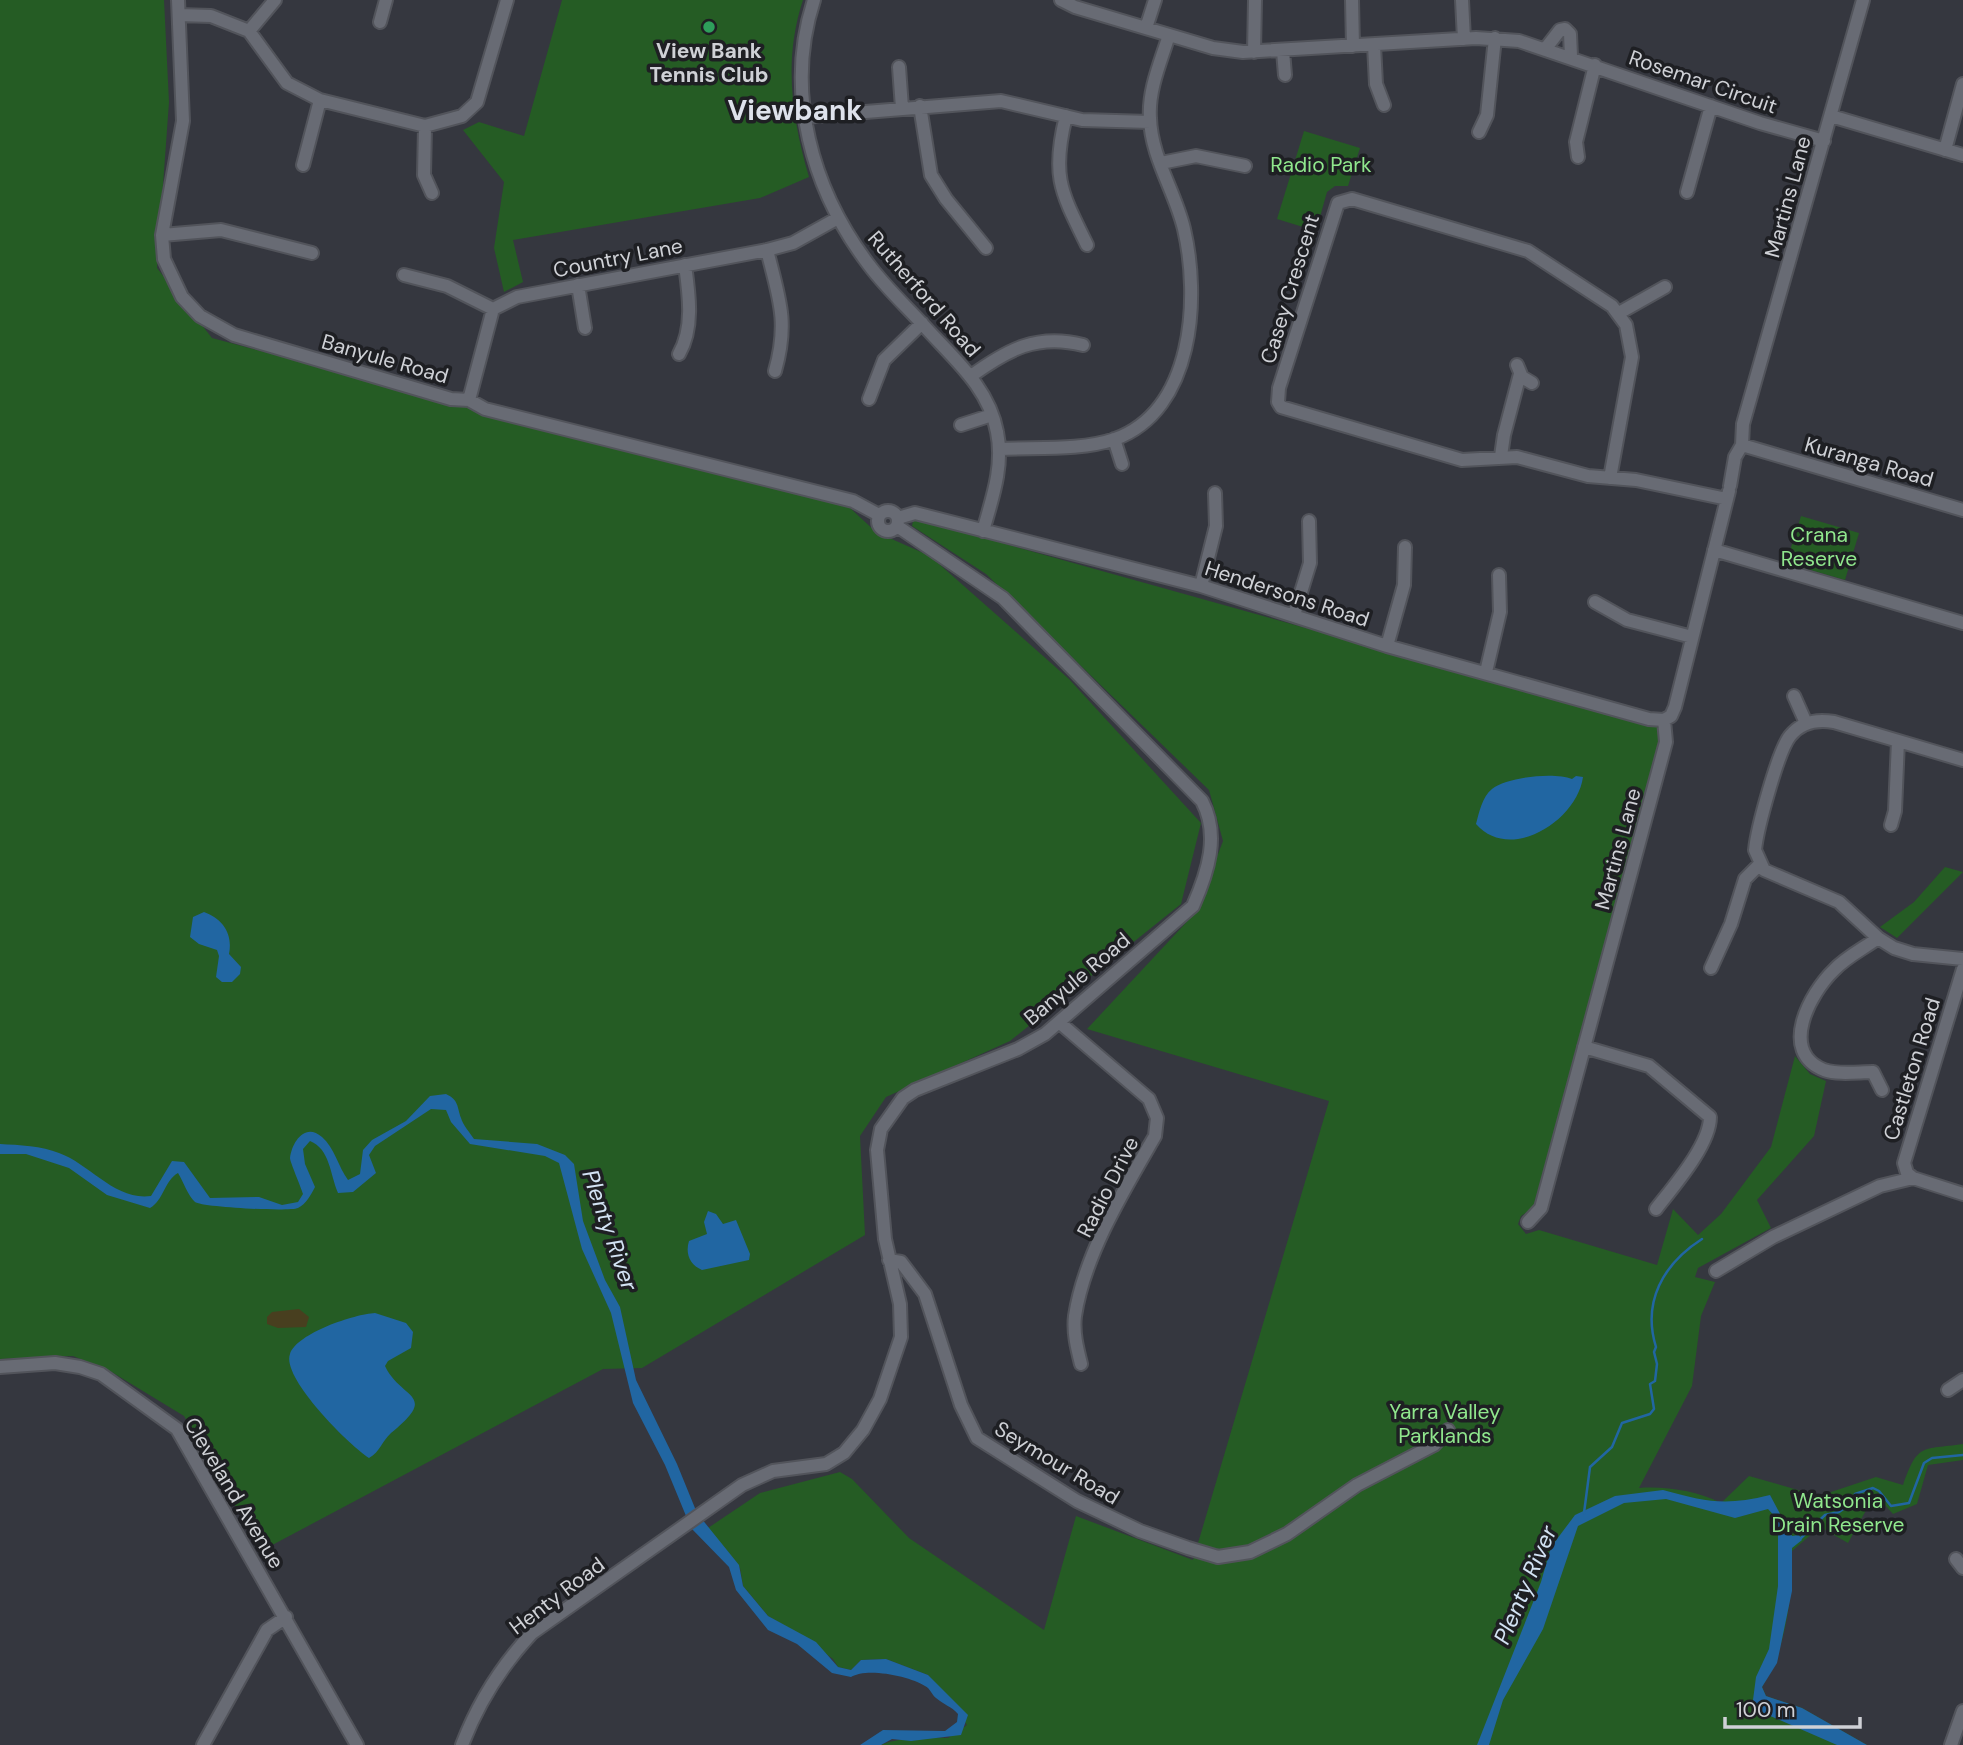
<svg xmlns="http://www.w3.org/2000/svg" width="1963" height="1745" viewBox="0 0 1963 1745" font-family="'DM Sans',sans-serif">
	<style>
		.green { fill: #255c24 }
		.sand { fill: #483f1f }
		.water { fill: #2166a2 }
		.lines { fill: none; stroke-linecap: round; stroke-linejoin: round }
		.stream { stroke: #2166a2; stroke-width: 2.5 }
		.minor-casing { stroke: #52545b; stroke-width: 16 }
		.minor { stroke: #686b74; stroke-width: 12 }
		.leisure-dot { fill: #2e9e5b; stroke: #1e1f23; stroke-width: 2.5 }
		.labels { text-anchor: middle; stroke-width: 7; stroke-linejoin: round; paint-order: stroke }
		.poi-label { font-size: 21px; font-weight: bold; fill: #cfd1d6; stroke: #1e1f23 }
		.street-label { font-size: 21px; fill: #cfd1d6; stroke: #1e1f23 }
		.park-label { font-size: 21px; fill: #90e78d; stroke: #1e1f23 }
		.water-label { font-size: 23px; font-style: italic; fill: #d3e3f4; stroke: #1e1f23 }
		.district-label { font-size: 28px; font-weight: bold; fill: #dee2ec; stroke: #1e1f23 }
	</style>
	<rect width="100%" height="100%" fill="#35373f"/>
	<!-- green -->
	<path class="green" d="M0,0H164L169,102L157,268L212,338L850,508L876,532L930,556L1069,679L1201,823L1181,904L1010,1041L886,1097L860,1136L865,1235L642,1368L603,1369L261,1551L184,1416L110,1371L73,1356L0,1359Z
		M562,0H803C783,60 792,118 809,177L760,198L513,240L523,282L504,292L494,248L504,182L463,130L479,122L524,136Z
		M1304,131L1360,148L1348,186H1335L1327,192L1316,231L1277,219Z
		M1801,516L1859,533L1845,580L1786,563Z
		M920,520L1659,727L1663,740L1533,1208L1521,1216L1518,1224L1526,1234L1539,1230L1657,1265L1673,1209L1698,1235L1721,1214L1771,1147L1795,1056L1810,1074L1826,1081L1814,1136L1757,1200L1771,1228L1698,1268L1695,1277L1715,1282L1701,1316L1692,1386L1639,1488C1665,1486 1698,1491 1721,1503L1749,1476L1819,1496L1876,1477L1903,1485C1918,1443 1921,1450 1963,1444V1460L1928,1465L1917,1504L1893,1514L1875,1494L1848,1543L1820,1527L1792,1551C1792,1598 1787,1646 1762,1687L1766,1696L1802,1708L1867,1745H881C894,1738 931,1737 948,1738L967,1725L928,1675L886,1659L861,1660L851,1670L838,1667L833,1659L800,1635L768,1616L743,1586L740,1568L708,1528L760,1493L840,1472L852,1479L909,1538L1044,1630L1076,1516L1193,1560L1329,1101L1087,1029L1196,912L1223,841L1209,790L986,574L912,526L913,521Z
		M1945,867L1963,872L1897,938L1880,927L1914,902Z"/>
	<!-- sand -->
	<path class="sand" d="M299,1309L309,1317L306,1327L278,1328L267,1324V1317L272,1312Z"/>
	<!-- water -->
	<path class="water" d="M1576,776L1583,777C1577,821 1510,863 1476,824C1479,813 1482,797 1492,789C1507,777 1554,772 1572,779Z
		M204,912C223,919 233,934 229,954L241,967L240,974L232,982H222L216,977L219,956L217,950L199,944L190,937L193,917Z
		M446,1094C459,1100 457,1107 461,1118C463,1125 470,1133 474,1139L537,1144L565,1155L574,1164L583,1221L605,1280L620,1307L636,1380L677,1464L697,1513L739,1565L743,1586L768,1616L816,1642L838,1667L851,1670L861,1660L886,1659L928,1675L968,1715L961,1735L911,1741L892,1739L881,1745H860L883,1730L945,1731L957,1722L958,1714C951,1706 944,1705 936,1698C932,1695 930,1688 925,1686C910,1676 866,1667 851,1677L832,1673L797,1644L768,1630L736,1590L729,1567L691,1528L665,1465L633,1403L611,1313L582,1249L559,1163L545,1156L470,1144L451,1122L446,1110L431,1109L375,1146L369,1155L376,1173L353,1192L338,1193C330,1174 330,1149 310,1141L303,1149L305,1164L315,1187C311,1195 306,1204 298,1208C289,1212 201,1207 195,1202C188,1196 183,1181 178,1173C164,1181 164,1200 150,1208L107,1195L69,1168L26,1154H0V1144C19,1145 42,1146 59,1153C90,1164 115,1201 151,1196L172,1161L184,1162L210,1198L259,1197L282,1205L298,1202L303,1194C301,1187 290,1162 290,1158C292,1142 305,1122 322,1137C334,1147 339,1168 348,1180L360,1174L363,1150L372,1140L406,1121L430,1096Z
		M708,1211L716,1214L723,1224L736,1220L750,1254L749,1260L702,1270C690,1265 685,1254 689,1241L707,1234L704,1222Z
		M375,1313L406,1323L413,1332L411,1348L388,1361L385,1366C401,1400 440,1393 391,1433C382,1441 380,1452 369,1458C350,1446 281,1378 290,1354C297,1333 355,1314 375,1313Z
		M1663,1490C1707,1502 1725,1506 1770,1495L1792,1536L1799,1535L1802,1540L1792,1548V1591L1780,1649L1777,1663L1762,1687L1766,1696L1802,1708L1867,1745H1837L1759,1711L1753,1700L1756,1677L1769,1649L1778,1586V1520L1768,1509L1735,1518L1666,1499L1624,1503L1578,1526L1543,1629L1503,1700L1489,1745H1477L1541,1582L1551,1547L1575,1515L1615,1496Z"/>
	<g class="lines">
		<!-- stream -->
		<path class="stream" d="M1584,1513L1590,1467L1612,1447L1622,1423L1650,1414L1654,1409L1650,1384L1655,1381L1657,1364L1654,1352L1656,1347C1642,1302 1663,1264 1702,1239
			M1801,1538L1825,1515L1839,1512L1852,1503L1855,1494L1873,1488L1879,1491L1891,1506L1909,1503L1924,1463L1932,1458L1963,1455"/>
		<defs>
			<path id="minor" d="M178,0L183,121L162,235L164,259L182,297L200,316L234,335L451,399L469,400L485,409L853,501L879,515
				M814,0C784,92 812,190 869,265C886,288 907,307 926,328C955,360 989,388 997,432C1004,466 992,499 983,531
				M1061,0L1075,7L1213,48L1243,52L1476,38L1519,41L1760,123L1824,141
				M1352,0L1353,46
				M1462,0L1464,39
				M179,15L211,16L249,31L287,83L320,100L425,126L462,116L477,102L507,0
				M380,22L386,0
				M1146,28L1155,0
				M249,31L275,0
				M1374,45L1376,84L1384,105
				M1546,48L1560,30L1565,29L1570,34L1571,56
				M1283,51L1285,75
				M1254,52L1255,0
				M899,67L902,108
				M920,106L931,175L946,199L986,248
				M1066,116C1051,176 1061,192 1087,245
				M1831,116L1963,155
				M804,117L1001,101L1082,120L1150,122
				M425,126L424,175L432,193
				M1479,132L1487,115L1495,38
				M1945,150L1963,84
				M1578,157L1576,142L1595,65
				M1161,163L1196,156L1245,166
				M303,165L320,100
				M1687,192L1711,106
				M162,235L221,230L312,253
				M767,250C779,298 789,322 775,371
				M404,275L447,286L493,309
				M578,285L585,328
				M1619,313L1665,287
				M679,354C694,328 689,294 685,265
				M1517,365L1522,377L1532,383
				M971,376C1007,350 1037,333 1083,345
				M869,399L884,360L922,323
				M469,400L493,309L517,297L767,250L793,243L838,218
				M961,425L992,415
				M1114,439L1122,464
				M1742,445L1963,510
				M999,449C1035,447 1081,451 1115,439C1194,410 1200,298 1184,229C1175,191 1151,157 1150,118C1148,90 1161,61 1169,35
				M1501,456L1504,435L1520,374
				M1610,478L1632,357L1626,325L1612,306L1528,251L1352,199L1338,203L1279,388L1278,402L1281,407L1462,460L1517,457L1588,476L1636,480L1727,499
				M1730,486L1735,457L1742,445L1743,424L1863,0
				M878 521a10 10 0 1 1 20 0a10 10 0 1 1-20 0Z
				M898,518L915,513L1201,586L1387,646L1649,719L1664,720
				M1714,550L1963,623
				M1201,586L1216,526L1215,493
				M1595,602L1627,620L1692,637
				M1294,615L1310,563L1309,521
				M1387,646L1404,585L1405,547
				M1486,672L1500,612L1499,575
				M1794,696L1806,723
				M1664,720L1671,716L1675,707L1729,491
				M1963,760L1834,722C1817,719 1801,722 1790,736C1778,751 1757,829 1755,850L1764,870L1839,902L1878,938L1894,948L1913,954L1963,959
				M1891,825L1895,811L1898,741
				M1711,968L1731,924L1745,879L1760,864
				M1060,1023L1149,1099L1157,1118L1155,1136C1125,1188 1084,1255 1075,1316C1073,1332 1077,1348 1081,1364
				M1584,1047L1649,1066L1710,1117C1710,1145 1673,1187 1656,1209
				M1873,1072C1858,1072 1838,1075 1824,1070C1778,1052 1810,993 1834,970C1846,957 1863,949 1878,938
				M1873,1072L1882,1090
				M1913,1178L1907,1173L1904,1163L1963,969
				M1528,1222L1541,1208L1666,742L1664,720
				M889,1260L901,1262L925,1294L961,1405L977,1438L1077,1501L1140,1531L1188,1548L1218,1557L1250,1552L1287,1534L1357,1485L1434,1445L1448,1430
				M1716,1271L1773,1237L1880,1186L1913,1178L1963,1194
				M0,1367L55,1363L80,1367L101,1374L177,1429L357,1745
				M1948,1390L1963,1380
				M1956,1559L1963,1568
				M203,1745L267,1630L286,1617
				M462,1745C478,1703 502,1665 532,1633L742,1485L773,1471L826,1464L844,1453L863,1430L880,1399L901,1337L900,1304L885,1239L877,1150L881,1129L903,1098L915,1090L1018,1049L1045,1034L1193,906C1208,872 1220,835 1202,801L1003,598L897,526
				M1951,1745L1963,1711"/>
		</defs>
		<!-- minor casing -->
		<use href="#minor" class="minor-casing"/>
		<!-- minor -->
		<use href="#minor" class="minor"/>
	</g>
	<!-- markers -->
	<circle class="leisure-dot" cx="709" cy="27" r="7"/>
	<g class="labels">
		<!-- poi labels -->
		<g class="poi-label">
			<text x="709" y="58">View Bank<tspan x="709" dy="24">Tennis Club</tspan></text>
		</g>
		<!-- street labels -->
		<g class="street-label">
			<text transform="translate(1703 82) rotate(19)" y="7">Rosemar Circuit</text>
			<text transform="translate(1788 197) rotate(-75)" y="7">Martins Lane</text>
			<text transform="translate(618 258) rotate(-11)" y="7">Country Lane</text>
			<text transform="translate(1290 289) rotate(-73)" y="7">Casey Crescent</text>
			<text transform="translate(924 294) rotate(49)" y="7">Rutherford Road</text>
			<text transform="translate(385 359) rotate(16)" y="7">Banyule Road</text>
			<text transform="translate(1869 462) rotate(16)" y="7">Kuranga Road</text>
			<text transform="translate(1287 594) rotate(18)" y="7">Hendersons Road</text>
			<text transform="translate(1618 849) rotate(-75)" y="7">Martins Lane</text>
			<text transform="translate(1077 979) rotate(-40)" y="7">Banyule Road</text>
			<text transform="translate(1912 1069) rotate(-73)" y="7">Castleton Road</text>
			<text transform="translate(1108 1187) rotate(-63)" y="7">Radio Drive</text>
			<text transform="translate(1057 1463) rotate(31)" y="7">Seymour Road</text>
			<text transform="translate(234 1493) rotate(59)" y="7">Cleveland Avenue</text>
			<text transform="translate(557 1596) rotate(-37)" y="7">Henty Road</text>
		</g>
		<!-- park labels -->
		<g class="park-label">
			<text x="1321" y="172">Radio Park</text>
			<text x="1819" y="542">Crana<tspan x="1819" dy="24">Reserve</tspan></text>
			<text x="1445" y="1419">Yarra Valley<tspan x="1445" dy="24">Parklands</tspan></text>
			<text x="1838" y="1508">Watsonia<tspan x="1838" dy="24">Drain Reserve</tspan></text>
		</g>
		<!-- water labels -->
		<g class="water-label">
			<text transform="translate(610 1230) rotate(71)" y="8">Plenty River</text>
			<text transform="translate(1525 1585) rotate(-67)" y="8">Plenty River</text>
		</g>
		<!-- district labels -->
		<g class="district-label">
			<text x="795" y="120">Viewbank</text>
		</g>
	</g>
	<!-- scale -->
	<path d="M1725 1717v10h135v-10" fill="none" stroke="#cfd1d6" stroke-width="3.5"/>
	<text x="1736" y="1717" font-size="21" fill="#cfd1d6" stroke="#1e1f23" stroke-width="5" paint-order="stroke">100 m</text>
</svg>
